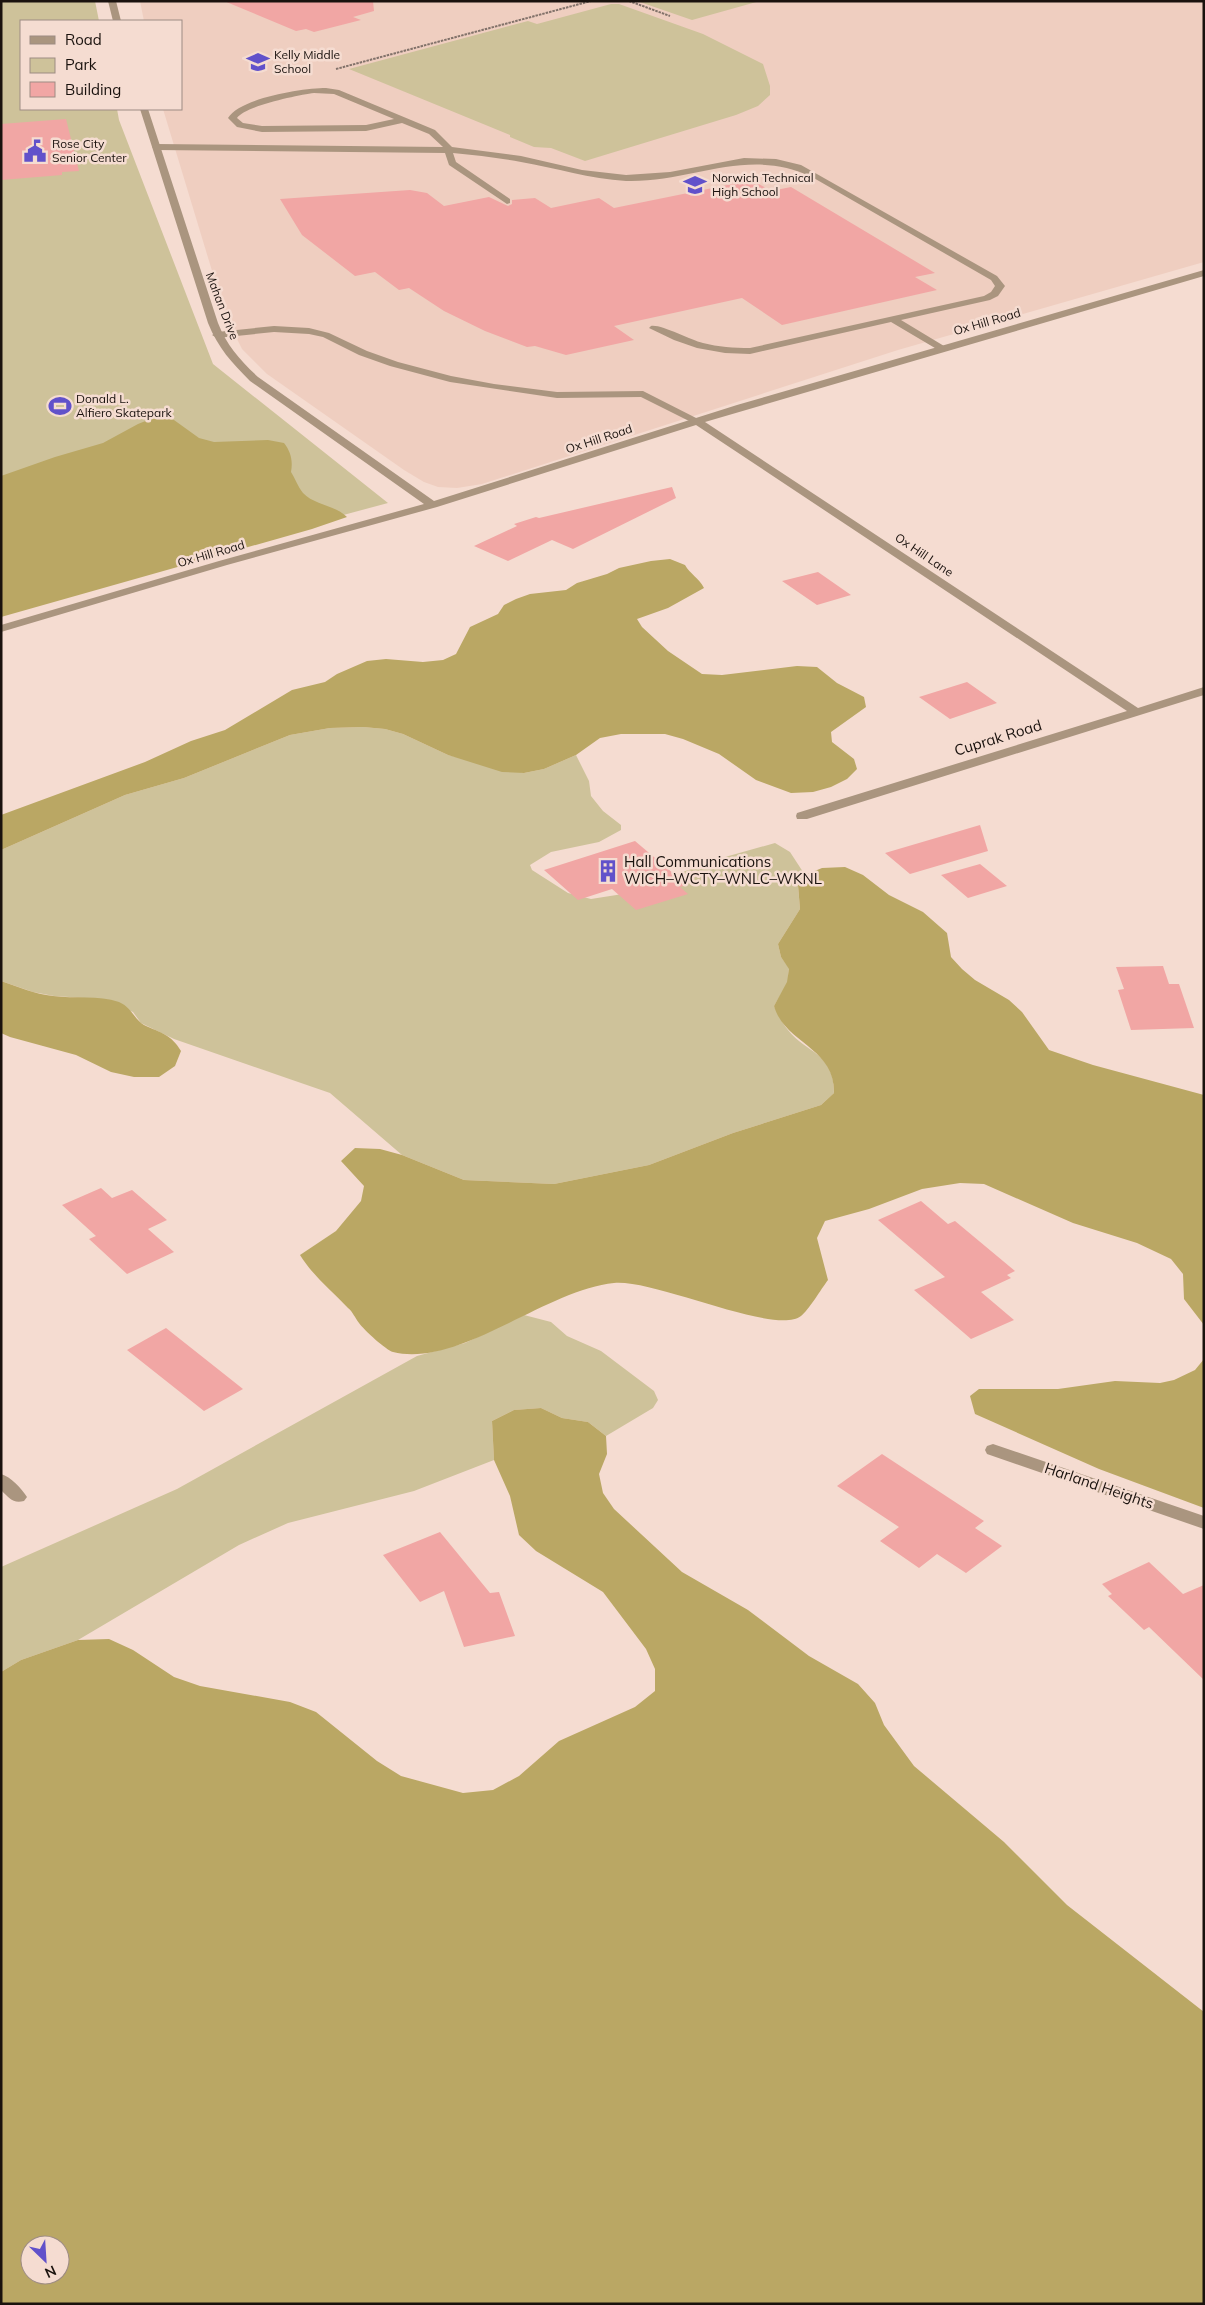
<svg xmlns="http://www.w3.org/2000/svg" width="1205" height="2305" viewBox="0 0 1205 2305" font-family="Mulish,sans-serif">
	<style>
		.built { fill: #efcec0 }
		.green { fill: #cec29a }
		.forest { fill: #baa764; fill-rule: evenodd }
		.building { fill: #f1a6a4 }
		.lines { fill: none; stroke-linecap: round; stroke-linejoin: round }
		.path { stroke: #82726a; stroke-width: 2; stroke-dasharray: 2.5 1; stroke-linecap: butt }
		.lane { fill: #aa957f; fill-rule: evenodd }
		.street { fill: #aa957f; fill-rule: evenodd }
		.labels { text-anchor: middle; stroke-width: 5; stroke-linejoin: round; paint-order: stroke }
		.far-poi-label { font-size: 12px; fill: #1a120e; stroke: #f5dcd1; text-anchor: start }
		.far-street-label { font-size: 12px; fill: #1a120e; stroke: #f5dcd1 }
		.street-label { font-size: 15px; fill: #1a120e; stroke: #f5dcd1 }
		.poi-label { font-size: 15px; fill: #1a120e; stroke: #f5dcd1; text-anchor: start }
	</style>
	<rect width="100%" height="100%" fill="#f5dcd1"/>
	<!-- built -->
	<path class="built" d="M140,1H1204V262L898,350L482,484L457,488L438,487L424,482L404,470L267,374L242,349L226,317L163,109H181V21H144Z"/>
	<!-- green -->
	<path class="green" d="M1,1H95L99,21H21V109H117L119,120L213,364L388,503L1,607Z
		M637,1H760L692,20Z
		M611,4H619L703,34L763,64L770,86V95L758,106L736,115L585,161L551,148L534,147L510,137V135L349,69L528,21L537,24Z
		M363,727L385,729L403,734L448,755L524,773L544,769L576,755L589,781L591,796L603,811L621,825V830L599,842L551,852L530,865L532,870L568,893L591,899L661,888L680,873L718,859L775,843L790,852L805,875L798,886L800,909L778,944L781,957L789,968L788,982L774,1006C778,1014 782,1023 788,1030C807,1054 834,1052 834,1093L821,1105L733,1133L649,1165L554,1184L464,1180L402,1155L330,1093L174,1039L141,1023L133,1012L99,999L54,996L33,992L1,981V850L125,795L184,778L290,735L330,728Z
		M524,1315L551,1322L567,1336L601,1351L654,1391L658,1400L653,1408L606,1436L588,1422L562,1418L541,1408L514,1410L492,1421L494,1460L414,1491L288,1523L239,1545L78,1640L21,1660L1,1672V1567L177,1489L417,1356L465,1343Z"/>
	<!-- forest -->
	<path class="forest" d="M158,416L174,420L199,438L214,442L268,440L284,443C291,452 293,461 291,472C295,478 298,487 303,493C314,505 335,505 347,517L312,529L1,617V476L55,457L103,443L138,424Z
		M670,559L685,565C690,574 699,578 704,588L668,608L637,619L642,627L668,651L702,674L722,675L797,666L817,667L837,683L864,697L866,707L831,732L832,742L854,759L857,769L847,779L831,787L813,792L791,793L756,780L719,754L683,739L665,734H621L600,738L576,755L544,769L524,773L502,772L448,755L403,734L385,729L363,727L330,728L290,735L184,778L125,795L1,850V815L145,762L191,741L225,730L292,690L325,682L337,674L367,661L386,659L423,662L443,660L456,654L470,627L498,614L504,605L516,599L530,594L566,590L577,583L607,574L619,568L651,561Z
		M845,867L863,875L889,895L923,912L947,933L951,957L962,969L975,980L1009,1000L1022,1012L1049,1050L1093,1065L1204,1095V1325L1184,1299L1183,1274L1171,1259L1137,1243L1073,1223L984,1184L960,1183L922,1189L869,1209L825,1221L817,1238L828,1280C821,1289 809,1310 801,1316C775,1336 655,1279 614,1283C545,1290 459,1368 393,1352C386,1350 364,1330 359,1323C355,1318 353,1312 348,1308C331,1290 313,1276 300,1255L336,1231L361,1201L364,1186L341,1161L355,1148L380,1149L402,1155L464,1180L554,1184L649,1165L733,1133L821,1105L834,1093C835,1047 785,1044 774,1006L787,982L789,969L781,957L778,944L800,909L798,885L805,875L822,868Z
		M1,981C18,987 35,994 53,996C75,999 98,995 119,1002C131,1007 135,1020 144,1025C161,1033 171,1034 181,1051L175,1066L159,1077H134L111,1072L76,1055L10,1037L1,1033Z
		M1204,1359V1508L1099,1469L975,1414L970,1396L979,1389H1058L1115,1381L1160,1383L1174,1380L1195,1370Z
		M541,1408L562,1418L588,1422L606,1436L607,1454L599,1474L603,1493L614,1509L682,1572L748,1610L809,1656L858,1684L875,1703L884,1725L914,1766L1004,1842L1067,1905L1204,2012V2304H1V1672L21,1660L78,1640L109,1639L133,1650L174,1677L200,1686L290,1702L316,1712L377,1761L401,1776L463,1793L493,1790L519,1776L559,1741L635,1707L655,1691V1669L646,1649L603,1592L536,1551L519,1535L510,1496L494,1460L492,1421L514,1410ZM30,2245H60V2275H30Z"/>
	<!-- building -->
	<path class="building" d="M224,1H373L374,11L353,17L361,20L314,32L306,29L296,31Z
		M66,119L79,171L62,172V175L1,180V124Z
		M752,180L771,191L791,187L935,273L915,277L937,290L782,325L742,298L614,326L634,340L566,355L535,346L527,347L485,331L444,311L409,288L399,290L375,272L355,276L302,235L280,199L410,190L427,193L444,206L489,197L508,206L512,204V200L535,198L551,208L599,198L614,208Z
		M672,487L676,498L573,549L552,540L508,561L474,546L517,526L514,524L536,517L539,518Z
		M818,572L851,595L817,605L782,581Z
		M967,682L997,703L950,719L919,697Z
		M980,825L988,851L910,874L885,853Z
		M635,841L687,885L680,887L688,894L636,910L612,889L578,900L544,870Z
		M980,864L1007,886L968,898L941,875Z
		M1163,966L1169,984H1179L1194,1028L1131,1030L1118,990L1124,989L1116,967Z
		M101,1188L112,1198L132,1190L167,1220L148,1229L174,1252L127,1274L89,1239L96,1236L62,1205Z
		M921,1201L948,1224L955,1221L1015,1271L1007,1275L1011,1278L981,1292L1014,1320L971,1339L914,1290L945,1277L878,1220Z
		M166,1328L243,1389L204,1411L127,1350Z
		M882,1454L984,1521L975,1528L1002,1546L966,1573L937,1554L919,1568L880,1541L899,1527L837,1486Z
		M440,1532L490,1593L499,1592L515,1636L464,1647L444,1591L420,1602L383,1555Z
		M1149,1562L1183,1594L1204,1585V1680L1149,1627L1144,1630L1108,1596L1112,1594L1102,1584Z"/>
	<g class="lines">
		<!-- path -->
		<path class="path" d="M629,1L670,16
			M336,69L591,1"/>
		<!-- lane -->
		<path class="lane" d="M326,88L339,90L435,130L452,147L521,156L582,170L626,175L670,172L744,158L776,159L801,165L997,276L1005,286L998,296L990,300L901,320L944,346V350L940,351L891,322L750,354L725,353L697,348L674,340L649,328L651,326C661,324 690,340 703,343C718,347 734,348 750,348L984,296L991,292L995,286L991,280L812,177C747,146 692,183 626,181C590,179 556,168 521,162C499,158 476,155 453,153L456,162L510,199V203L507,204L449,165L445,153L156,150L152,147L156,144L443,147L429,134L402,123L366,131L262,132L237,127L228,118C240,98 303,88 326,88ZM314,93L334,94L394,119L366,125L262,126L243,123L237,118C245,106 298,95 314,93Z
			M274,326L309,328L329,333L367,351L398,362L451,376L494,384L557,392L643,391L702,421L697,424L693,423L641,397L557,398L450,382L390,366L359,355L323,337L309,334L274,332L217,338L212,335L217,332Z"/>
		<!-- street -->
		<path class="street" d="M108,1H116L121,21H113Z
			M140,109H148L218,323C227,346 240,360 258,377L434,501L737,405L1204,270V276L705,422L1138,708L1204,687V695L807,819H797L796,816L797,813L1127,711L696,425L437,507L227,565L1,632V625L219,561L424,504L250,381C232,363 218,348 208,323Z
			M993,1444L1204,1516V1529L987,1454L985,1450L987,1446Z
			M1,1474C11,1477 21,1488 27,1497L24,1501C13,1504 9,1498 1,1490Z"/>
	</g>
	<!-- icons -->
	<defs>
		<symbol id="school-bare" viewBox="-9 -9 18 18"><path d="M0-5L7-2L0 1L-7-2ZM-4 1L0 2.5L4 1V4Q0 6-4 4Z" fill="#6151ca" stroke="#f5dcd1" stroke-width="2.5" paint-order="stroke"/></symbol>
		<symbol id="civic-bare" viewBox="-9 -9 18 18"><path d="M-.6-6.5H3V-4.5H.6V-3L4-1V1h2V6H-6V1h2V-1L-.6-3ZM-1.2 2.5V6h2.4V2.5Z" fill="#6151ca" stroke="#f5dcd1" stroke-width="2.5" paint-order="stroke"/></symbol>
		<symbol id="stadium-bare" viewBox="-9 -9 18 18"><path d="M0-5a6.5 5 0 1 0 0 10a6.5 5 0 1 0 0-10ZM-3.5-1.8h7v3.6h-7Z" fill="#6151ca" stroke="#f5dcd1" stroke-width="2.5" paint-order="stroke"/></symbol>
		<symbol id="building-bare" viewBox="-9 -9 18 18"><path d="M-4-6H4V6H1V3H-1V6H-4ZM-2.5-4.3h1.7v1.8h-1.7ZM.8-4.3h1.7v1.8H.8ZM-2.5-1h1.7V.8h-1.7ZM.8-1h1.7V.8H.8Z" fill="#6151ca" stroke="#f5dcd1" stroke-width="2.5" paint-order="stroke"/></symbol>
	</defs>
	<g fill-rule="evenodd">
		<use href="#school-bare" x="242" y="46" width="32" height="32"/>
		<use href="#civic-bare" x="19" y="135" width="32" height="32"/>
		<use href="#school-bare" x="679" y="169" width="32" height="32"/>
		<use href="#stadium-bare" x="44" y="390" width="32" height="32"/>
		<use href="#building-bare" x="592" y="855" width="32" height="32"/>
	</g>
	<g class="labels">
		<!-- far-poi labels -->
		<g class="far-poi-label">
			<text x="274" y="59">Kelly Middle<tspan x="274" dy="14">School</tspan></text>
			<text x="52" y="148">Rose City<tspan x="52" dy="14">Senior Center</tspan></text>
			<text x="712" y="182">Norwich Technical<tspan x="712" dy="14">High School</tspan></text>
			<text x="76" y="403">Donald L.<tspan x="76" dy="14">Alfiero Skatepark</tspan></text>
		</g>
		<!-- far-street labels -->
		<g class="far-street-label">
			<text transform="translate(222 306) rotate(69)" y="4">Mahan Drive</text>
			<text transform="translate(987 322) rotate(-16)" y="4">Ox Hill Road</text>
			<text transform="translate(599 439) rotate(-18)" y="4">Ox Hill Road</text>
			<text transform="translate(211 554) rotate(-16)" y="4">Ox Hill Road</text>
			<text transform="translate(924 555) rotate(34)" y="4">Ox Hill Lane</text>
		</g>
		<!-- street labels -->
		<g class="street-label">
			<text transform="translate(998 738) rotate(-17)" y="5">Cuprak Road</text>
			<text transform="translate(1099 1486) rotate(19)" y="5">Harland Heights</text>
		</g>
		<!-- poi labels -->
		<g class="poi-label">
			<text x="624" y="867">Hall Communications<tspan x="624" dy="17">WICH–WCTY–WNLC–WKNL</tspan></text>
		</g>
	</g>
	<!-- border -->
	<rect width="1205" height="2305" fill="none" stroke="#1a120e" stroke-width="5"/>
	<!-- legend -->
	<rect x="20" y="20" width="162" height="90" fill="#f5dcd1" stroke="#9d8b83"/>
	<rect x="30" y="36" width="25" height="8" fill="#aa957f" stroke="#9d8b83"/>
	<text x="65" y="45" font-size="15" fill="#1a120e">Road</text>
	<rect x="30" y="58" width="25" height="15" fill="#cec29a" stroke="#9d8b83"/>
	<text x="65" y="70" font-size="15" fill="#1a120e">Park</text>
	<rect x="30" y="82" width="25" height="15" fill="#f1a6a4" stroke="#9d8b83"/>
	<text x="65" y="95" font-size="15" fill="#1a120e">Building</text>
	<!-- north arrow -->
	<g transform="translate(45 2260) rotate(155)"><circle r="24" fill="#f5dcd1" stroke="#9d8b83"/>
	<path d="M0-4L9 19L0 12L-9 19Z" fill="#6151ca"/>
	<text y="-8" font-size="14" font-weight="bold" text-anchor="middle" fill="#1a120e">N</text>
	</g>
</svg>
